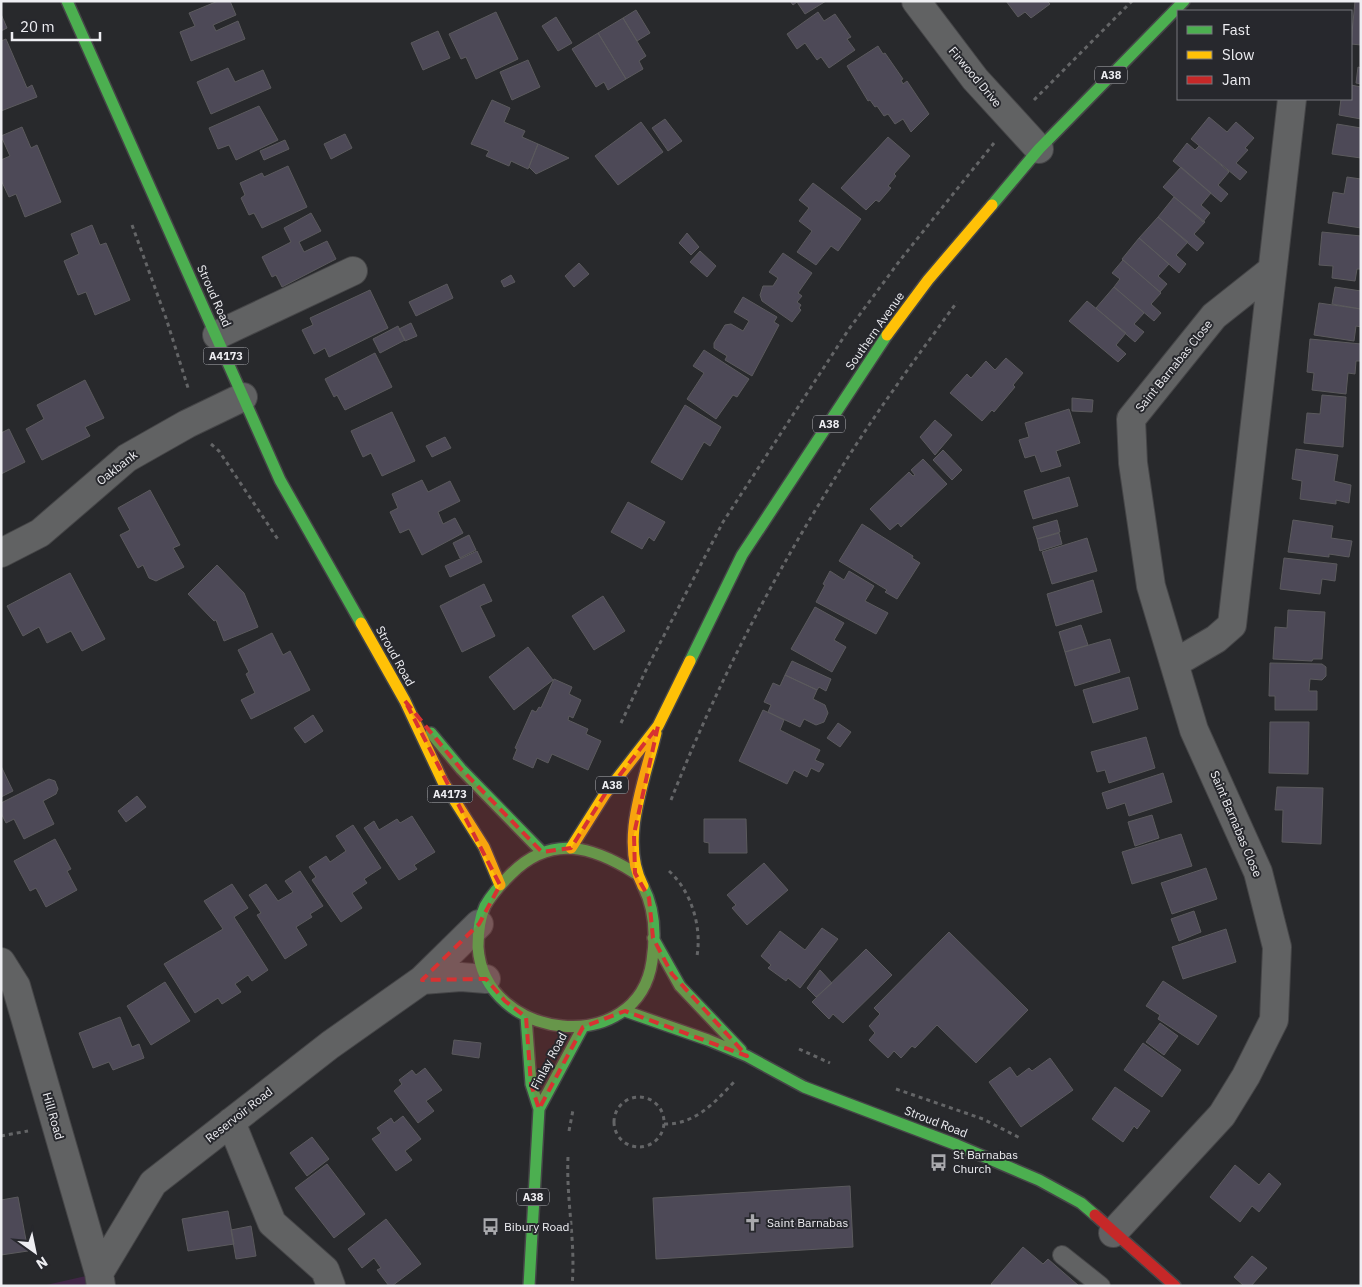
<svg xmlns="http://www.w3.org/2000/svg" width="1362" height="1287" viewBox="0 0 1362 1287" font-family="'IBM Plex Sans',sans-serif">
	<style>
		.green { fill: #412647 }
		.building { fill: #4d4957; stroke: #5b5a5d }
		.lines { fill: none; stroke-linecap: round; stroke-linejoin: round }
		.lane-casing { stroke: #454547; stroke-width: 20 }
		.street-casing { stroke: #454547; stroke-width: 30 }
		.fast-casing { stroke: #454547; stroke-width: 14 }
		.slow-casing { stroke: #454547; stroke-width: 14 }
		.jam-casing { stroke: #454547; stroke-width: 14 }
		.path { stroke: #646567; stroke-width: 3; stroke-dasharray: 4 4; stroke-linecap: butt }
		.lane { stroke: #616263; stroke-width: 18 }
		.street { stroke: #616263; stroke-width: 28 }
		.fast { stroke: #4caf50; stroke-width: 11 }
		.slow { stroke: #ffc107; stroke-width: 11 }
		.jam { stroke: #c62828; stroke-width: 11 }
		.marked { fill: #d73232; fill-opacity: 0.2; stroke: #d73232; stroke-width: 4; stroke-dasharray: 10 6; stroke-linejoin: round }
		.labels { text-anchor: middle; stroke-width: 4; stroke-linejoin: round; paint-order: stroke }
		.shield { fill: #27282d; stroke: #b2b3b7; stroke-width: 1 }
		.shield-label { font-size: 11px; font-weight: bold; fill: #eeeef2 }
		.street-label { font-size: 12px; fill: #eeeef2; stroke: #27282d }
		.poi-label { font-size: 12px; fill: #eeeef2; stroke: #27282d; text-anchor: start }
	</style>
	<rect width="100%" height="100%" fill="#28292c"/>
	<!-- green -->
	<path class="green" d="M99,1273L101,1286H42Z"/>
	<!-- building -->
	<path class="building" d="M218,1H230L236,15L213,25L216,31L238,21L245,39L191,61L180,32L195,26L189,13Z
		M790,1H826L805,14L797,2L793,5Z
		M1006,1H1047L1050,4L1031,18L1025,12L1018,17Z
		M1355,1H1361V45L1351,44Z
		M636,10L650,33L637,41L623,18Z
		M496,12L518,59L476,79L466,57L461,59L449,34Z
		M818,12L824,21L835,14L851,37L847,39L855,50L829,68L821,57L817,60L805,43L797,49L787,34Z
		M1,14L7,28L1,31Z
		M556,17L572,43L558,51L542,26Z
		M623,18L646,56L639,61L643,69L626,79L598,33Z
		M438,31L450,58L423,70L411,43Z
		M598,33L626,79L608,90L604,82L596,87L572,49Z
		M6,39L27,88L32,85L37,97L1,111V41Z
		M878,46L883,54L885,53L903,79L901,80L903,84L907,81L929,114L911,132L903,119L895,124L888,114L884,116L877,106L875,107L870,100L868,101L847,66Z
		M528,60L540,87L512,100L500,72Z
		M1358,67L1361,68V84L1356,83Z
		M228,68L235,82L263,70L271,88L211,114L197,82Z
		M1351,85L1361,87V119L1339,115L1341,99H1351Z
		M492,100L510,108L504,122L525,131L522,137L538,144L528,169L511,161L509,166L486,156L489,151L471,144Z
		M259,106L278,140L236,160L229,145L218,149L209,128Z
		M1209,117L1227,132L1236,122L1254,138L1245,148L1248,150L1236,163L1247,172L1240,180L1191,139Z
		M665,119L682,141L668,151L652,128Z
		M641,122L663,152L618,185L595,156Z
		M1337,124L1361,128V158L1332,154Z
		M22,127L31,148L37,145L61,202L25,217L16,194L9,197L1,180V160L10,156L1,136Z
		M345,134L352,148L331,159L324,144Z
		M888,137L910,156L894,174L896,176L888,186L891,188L879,202L876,200L866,210L841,188Z
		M285,140L289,149L264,160L260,151Z
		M1187,143L1195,150L1199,146L1229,172L1218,185L1228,194L1221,202L1173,161Z
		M538,144L569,158L536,174L529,167Z
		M288,166L307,207L262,228L254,213L249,215L241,198L245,195L240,183L262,173L264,177Z
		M1181,167L1211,193L1201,205L1210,213L1203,222L1163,187Z
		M1347,177L1361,179V228L1328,223L1333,192L1344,194Z
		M813,183L861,219L838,251L831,246L816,265L797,252L812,231L799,221L809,208L799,200Z
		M1174,197L1205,222L1194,234L1204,243L1197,251L1158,217Z
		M311,213L321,231L299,242L304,252L327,241L336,259L282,287L276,275L272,277L262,257L291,242L284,228Z
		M1158,217L1188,242L1176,255L1186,264L1179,273L1139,238Z
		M92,225L100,245L106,243L130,300L95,315L86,292L78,295L64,261L79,254L71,234Z
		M1322,232L1361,236V269H1357L1355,281L1332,278L1333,266L1319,265Z
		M687,233L699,247L691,255L679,243Z
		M1139,238L1169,264L1158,276L1167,284L1160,292L1122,259Z
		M700,251L716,266L707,277L690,262Z
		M783,253L812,273L798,293L802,296L797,302L801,305L799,308L801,310L792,322L762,301L760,295L763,286H773L778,278L769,272Z
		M1123,260L1161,293L1151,304L1161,313L1154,321L1114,287L1120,279L1112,273Z
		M579,263L589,274L574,287L565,276Z
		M511,275L515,282L504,287L501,281Z
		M447,284L453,298L416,316L409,302Z
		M1114,287L1144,313L1134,324L1144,332L1135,342L1096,308Z
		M1335,287L1361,291V309L1332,304Z
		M370,290L388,328L329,357L325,348L314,354L302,330L313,325L310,318Z
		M743,297L777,317L774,322L779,325L752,376L725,360L727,356L714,348V343L725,325L731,324L743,331L749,321L734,312Z
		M1087,301L1126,333L1116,345L1126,354L1118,362L1069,321Z
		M1319,303L1361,309V327L1356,326L1354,341L1314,335Z
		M411,323L417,336L405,341L399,329Z
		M398,326L405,340L380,353L373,339Z
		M1310,339L1361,344V361H1356L1355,374L1348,373L1346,394L1312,390L1314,373L1307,372Z
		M704,350L749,379L737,397L733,395L716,419L687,399L704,373L693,366Z
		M375,353L392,387L345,410L337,395L334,397L325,379Z
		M1006,358L1023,373L1013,385L1015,387L994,412L992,410L982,421L950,393L967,374L971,378L986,361L995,370Z
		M85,380L104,418L85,427L90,436L42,460L26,429L44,419L37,405Z
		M1322,395L1346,397L1343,447L1304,443L1307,413L1320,414Z
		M1072,398L1093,400L1092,412L1072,411Z
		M685,405L721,427L710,446L704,442L682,480L651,462Z
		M1069,409L1080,443L1056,451L1061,466L1041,472L1035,455L1025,458L1019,440L1029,437L1025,423Z
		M392,412L415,461L382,476L371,453L363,457L351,431Z
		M935,420L952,435L935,455L920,437Z
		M9,429L25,462L1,474V433Z
		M445,437L451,448L432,457L426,446Z
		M1296,449L1338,455L1334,481L1351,485L1349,503L1336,500V504L1300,499L1302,481L1292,479Z
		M943,450L962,470L952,480L933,460Z
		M923,459L947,484L901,527L898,523L890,530L870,509L909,472L913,476L915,475L911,470Z
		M1069,477L1078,506L1033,519L1024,491Z
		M422,480L428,492L450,481L460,501L438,512L443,524L455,518L463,533L422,555L409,529L400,533L390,512L398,508L392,494Z
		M150,490L180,545L173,548L184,567L156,581L149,578L143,565L138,568L120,535L130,530L118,508Z
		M628,502L665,522L654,541L649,537L642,549L611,532Z
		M1057,520L1060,532L1037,539L1033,527Z
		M1293,520L1333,526L1331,538L1352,541L1349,557L1329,554V557L1288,552Z
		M862,524L913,556L912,558L920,563L897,599L885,592L887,590L839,561Z
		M1059,533L1062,544L1040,551L1037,539Z
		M469,535L476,550L460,558L453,543Z
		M1087,538L1097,571L1052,584L1042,552Z
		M477,551L482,562L450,577L445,566Z
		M1284,558L1337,564L1335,581L1322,579L1320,594L1280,589Z
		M217,565L244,593L258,627L224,641L216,620L214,621L188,594Z
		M830,571L844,580L849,571L874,586L865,601L888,613L876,634L816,602L825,585L823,584Z
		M70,573L105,639L82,651L71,631L47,643L39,627L23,636L7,606Z
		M1093,580L1102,612L1056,626L1047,594Z
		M484,584L492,601L480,606L495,636L462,652L440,606Z
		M603,596L625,631L594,650L572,616Z
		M815,607L844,623L834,640L846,647L832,672L791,649Z
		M1288,610L1325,612L1322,659H1313L1312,661L1273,659L1275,627L1287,628Z
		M1081,625L1088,645L1065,652L1059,632Z
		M272,633L283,655L290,651L310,690L251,719L241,700L255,693L246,674L249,672L238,650Z
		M1110,639L1120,672L1075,686L1065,652Z
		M528,647L553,680L514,710L489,677Z
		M792,661L831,679L826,691L819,687L817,690L785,675Z
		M1270,663L1322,664L1326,667V676L1322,680L1310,679L1309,691H1317V710H1275V696H1269Z
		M785,675L817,690L813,699L825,705L828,713L824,722L816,725L804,719L800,727L768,712L771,705L764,702L773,683L780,686Z
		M1129,677L1138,709L1093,723L1083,690Z
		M554,679L572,687L569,694L581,700L573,718L569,716L568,720L588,729L586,734L601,741L588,770L552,754L548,763L537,758L533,768L513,759L517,749L515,748L532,710L536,712L539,707L541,708Z
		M763,710L784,720L780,730L820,750L815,760L824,764L819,772L811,768L807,777L794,770L787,784L739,761Z
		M313,715L323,731L305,743L294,728Z
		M1270,722H1309L1308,774L1269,773Z
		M838,723L851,732L840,747L827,738Z
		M1146,737L1155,768L1109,783L1105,770L1097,772L1091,752Z
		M1,766L13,791L1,797Z
		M1163,773L1172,802L1129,816L1125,803L1107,809L1102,793Z
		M49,779L55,781L58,789L56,794L43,801L54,824L24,839L14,819L6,823L1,813V803Z
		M1277,787L1323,788L1321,844L1282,842L1283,810H1275Z
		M137,796L146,807L126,822L118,811Z
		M1152,815L1159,838L1135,846L1128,822Z
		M412,816L435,852L414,865L417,869L399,880L364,828L374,821L379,830L397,819L400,823Z
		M704,819H746L747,853H709V843L704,842Z
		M353,825L381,868L364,879L367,883L352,893L362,908L341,922L312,880L316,877L309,867L326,856L330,862L346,851L336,836Z
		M1181,834L1192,866L1132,884L1122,852Z
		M55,839L71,869L67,871L77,890L46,907L36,888L30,891L14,861Z
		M764,863L788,890L747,925L732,908L736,905L727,895Z
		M1206,868L1217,899L1172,914L1161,883Z
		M300,871L323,906L310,914L312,917L296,927L307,945L285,959L257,915L261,913L249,895L266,884L278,901L293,892L285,881Z
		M232,884L248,908L234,917L268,970L252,981L248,975L235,984L241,992L222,1004L218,998L195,1013L164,964L223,929L204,901Z
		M1194,911L1201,932L1179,941L1171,919Z
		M822,928L838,939L800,988L788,978L786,981L768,968L771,965L761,956L780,931L805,950Z
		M1226,929L1236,962L1183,979L1172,947Z
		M949,932L1028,1010L976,1063L937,1025L915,1048L912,1046L901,1058L894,1051L888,1058L869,1040L875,1033L869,1026L880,1014L874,1008Z
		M866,949L892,975L843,1023L833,1014L829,1019L812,1002Z
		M820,970L832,983L816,997L807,988Z
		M1163,981L1217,1016L1198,1045L1158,1019L1160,1015L1146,1006Z
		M165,982L190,1021L151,1045L127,1006Z
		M120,1017L132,1047L139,1044L144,1058L113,1070L109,1062L93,1068L79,1033Z
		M1160,1023L1178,1036L1164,1055L1146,1042Z
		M454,1040L481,1043L479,1058L452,1054Z
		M1143,1043L1181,1070L1162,1097L1124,1070Z
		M1050,1058L1073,1090L1021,1127L989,1082L1010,1067L1017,1077L1029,1068L1032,1071Z
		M425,1068L442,1090L426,1101L434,1111L418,1123L394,1091L402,1084L399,1080L412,1070L416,1075Z
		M1115,1087L1150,1111L1137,1129L1134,1126L1123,1142L1092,1119Z
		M403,1116L421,1139L405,1151L412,1160L396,1171L372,1139L381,1133L377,1128L391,1118L394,1123Z
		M312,1137L329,1159L307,1176L290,1153Z
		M327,1164L365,1214L334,1238L295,1188Z
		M1235,1165L1259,1185L1269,1173L1281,1184L1259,1212L1252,1206L1240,1222L1210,1197Z
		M850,1186L853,1247L656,1259L653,1198Z
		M18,1197L28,1251L1,1255V1200Z
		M228,1211L234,1244L188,1251L182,1219Z
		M386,1219L421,1264L392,1286H389L377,1270L381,1268L374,1258L362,1268L348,1249Z
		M251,1226L256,1256L236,1259L231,1230Z
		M1023,1247L1043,1264L1048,1259L1079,1286H993L991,1284Z
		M1252,1256L1267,1268L1251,1286H1244L1234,1277Z"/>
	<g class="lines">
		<defs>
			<path id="lane" d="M1062,1255L1101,1286"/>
			<path id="street" d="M916,1L975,79L1039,149
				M217,335L353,271
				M1,553L40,533L127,458L187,424L243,397
				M1175,663L1216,639L1232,625L1292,99
				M1,962L16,986L99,1273
				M422,980L461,977L486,979
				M231,1122L272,1223L325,1270L331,1286
				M1113,1233L1222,1115L1246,1076L1274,1020L1277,947L1258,872L1194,730L1151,586L1133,463L1131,419L1214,316L1272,270
				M101,1286L99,1273L153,1183L330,1045L422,980L479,924"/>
			<path id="fast" d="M67,1L280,480L361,623
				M992,205L1039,149L1184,1
				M690,661L742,555L887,335
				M431,733L461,769L542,852
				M635,873C592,846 551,834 511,874C501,884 492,894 485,906C479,919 478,933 478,947C484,1041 638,1059 652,961C656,935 655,909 643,886
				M653,938L680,986L741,1050
				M625,1011L708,1040L747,1056L804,1087L957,1145L1039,1180L1081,1203L1095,1215
				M526,1017L531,1084L539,1109
				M529,1286L539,1109L583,1027"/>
			<path id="slow" d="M887,335L928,280L992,205
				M361,623L405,701L443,782L484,847L500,885
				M571,848L605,794L658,726L690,661
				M643,886C619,841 645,780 656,733"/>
			<path id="jam" d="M1095,1215L1175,1286"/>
		</defs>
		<!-- lane casing -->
		<use href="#lane" class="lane-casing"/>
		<!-- street casing -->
		<use href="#street" class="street-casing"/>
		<!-- fast casing -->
		<use href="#fast" class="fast-casing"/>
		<!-- slow casing -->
		<use href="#slow" class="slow-casing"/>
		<!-- jam casing -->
		<use href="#jam" class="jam-casing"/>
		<!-- path -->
		<path class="path" d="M1034,100L1132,1
			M132,225L166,318L189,391
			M211,444L219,451L279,541
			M621,723L646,670L723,522L849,329L901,259L994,143
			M671,800C715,689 769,584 832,483C870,420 914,361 957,302
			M669,871C691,891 702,926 697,956
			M799,1049L830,1063
			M896,1089L983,1119L1020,1138
			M614 1122a25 25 0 1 1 50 0a25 25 0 1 1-50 0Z
			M664,1124C695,1125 715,1102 734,1082
			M569,1131L573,1110
			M1,1136L28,1131
			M568,1157C566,1200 576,1242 572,1286"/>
		<!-- lane -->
		<use href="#lane" class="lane"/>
		<!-- street -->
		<use href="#street" class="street"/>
		<!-- fast -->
		<use href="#fast" class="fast"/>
		<!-- slow -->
		<use href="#slow" class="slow"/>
		<!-- jam -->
		<use href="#jam" class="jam"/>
	</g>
	<!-- marked area -->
	<path class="marked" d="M405,701L461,769L542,852L571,848L605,794L658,726L634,834L635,873L649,898L653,938L672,974L747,1056L625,1011L583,1027L539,1109L531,1084L526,1017L505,1001L486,979L422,980L479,924L500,885Z"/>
	<!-- icons -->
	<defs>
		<symbol id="bus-bare" viewBox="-9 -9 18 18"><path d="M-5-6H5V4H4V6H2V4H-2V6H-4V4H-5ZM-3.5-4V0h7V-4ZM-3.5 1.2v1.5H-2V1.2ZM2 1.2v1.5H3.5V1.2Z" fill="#a9a9ad" stroke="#27282d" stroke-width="2.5" paint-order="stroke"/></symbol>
		<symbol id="church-bare" viewBox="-9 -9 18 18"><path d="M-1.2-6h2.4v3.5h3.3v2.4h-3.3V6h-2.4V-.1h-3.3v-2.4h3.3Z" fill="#a9a9ad" stroke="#27282d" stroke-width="2.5" paint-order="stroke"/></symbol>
	</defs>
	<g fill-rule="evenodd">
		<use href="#bus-bare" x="926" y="1150" width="25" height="25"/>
		<use href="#church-bare" x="740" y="1210" width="25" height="25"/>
		<use href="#bus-bare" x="478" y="1214" width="25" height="25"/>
	</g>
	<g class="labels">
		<!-- shield labels -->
		<g class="shield">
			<rect x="1095" y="66.5" width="32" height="17" rx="4"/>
			<rect x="203.5" y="347.5" width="45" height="17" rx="4"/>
			<rect x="813" y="415.5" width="32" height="17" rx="4"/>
			<rect x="596" y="776.5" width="32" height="17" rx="4"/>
			<rect x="427.5" y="785.5" width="45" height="17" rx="4"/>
			<rect x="517" y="1188.5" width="32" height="17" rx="4"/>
		</g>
		<g class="shield-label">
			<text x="1111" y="79">A38</text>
			<text x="226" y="360">A4173</text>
			<text x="829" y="428">A38</text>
			<text x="612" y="789">A38</text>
			<text x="450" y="798">A4173</text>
			<text x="533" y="1201">A38</text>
		</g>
		<!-- street labels -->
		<g class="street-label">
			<text transform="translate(975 77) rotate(50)" y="4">Firwood Drive</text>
			<text transform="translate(214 296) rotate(66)" y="4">Stroud Road</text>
			<text transform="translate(875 331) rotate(-55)" y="4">Southern Avenue</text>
			<text transform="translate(1174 366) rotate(-51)" y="4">Saint Barnabas Close</text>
			<text transform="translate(117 468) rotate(-38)" y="4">Oakbank</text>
			<text transform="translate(395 656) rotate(61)" y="4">Stroud Road</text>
			<text transform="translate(1236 824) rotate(67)" y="4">Saint Barnabas Close</text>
			<text transform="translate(549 1061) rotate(-62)" y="4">Finlay Road</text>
			<text transform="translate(239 1115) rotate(-38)" y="4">Reservoir Road</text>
			<text transform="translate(53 1116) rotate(74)" y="4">Hill Road</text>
			<text transform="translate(936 1122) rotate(21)" y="4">Stroud Road</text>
		</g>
		<!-- poi labels -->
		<g class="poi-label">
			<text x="953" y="1159">St Barnabas<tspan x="953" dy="14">Church</tspan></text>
			<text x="767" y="1227">Saint Barnabas</text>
			<text x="504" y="1231">Bibury Road</text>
		</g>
	</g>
	<!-- border -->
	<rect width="1362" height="1287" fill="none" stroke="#eeeef2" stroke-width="5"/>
	<!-- legend -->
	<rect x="1177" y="10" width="175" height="90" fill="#27282d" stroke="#77777c"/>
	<rect x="1187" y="26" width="25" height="8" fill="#4caf50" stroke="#77777c"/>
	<text x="1222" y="35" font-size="15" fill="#eeeef2">Fast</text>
	<rect x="1187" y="51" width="25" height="8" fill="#ffc107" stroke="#77777c"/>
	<text x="1222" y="60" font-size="15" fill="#eeeef2">Slow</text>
	<rect x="1187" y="76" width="25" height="8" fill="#c62828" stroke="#77777c"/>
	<text x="1222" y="85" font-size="15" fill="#eeeef2">Jam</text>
	<!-- north arrow -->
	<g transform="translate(35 1252) rotate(147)" stroke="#27282d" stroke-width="4" paint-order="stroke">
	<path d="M0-4L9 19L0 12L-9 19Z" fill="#eeeef2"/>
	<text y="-8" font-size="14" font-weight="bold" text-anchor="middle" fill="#eeeef2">N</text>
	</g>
	<!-- scale -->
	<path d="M12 32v8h88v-8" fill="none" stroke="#eeeef2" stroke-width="2.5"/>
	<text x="20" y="32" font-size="15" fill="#eeeef2" stroke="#27282d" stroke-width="4" paint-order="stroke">20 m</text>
</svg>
